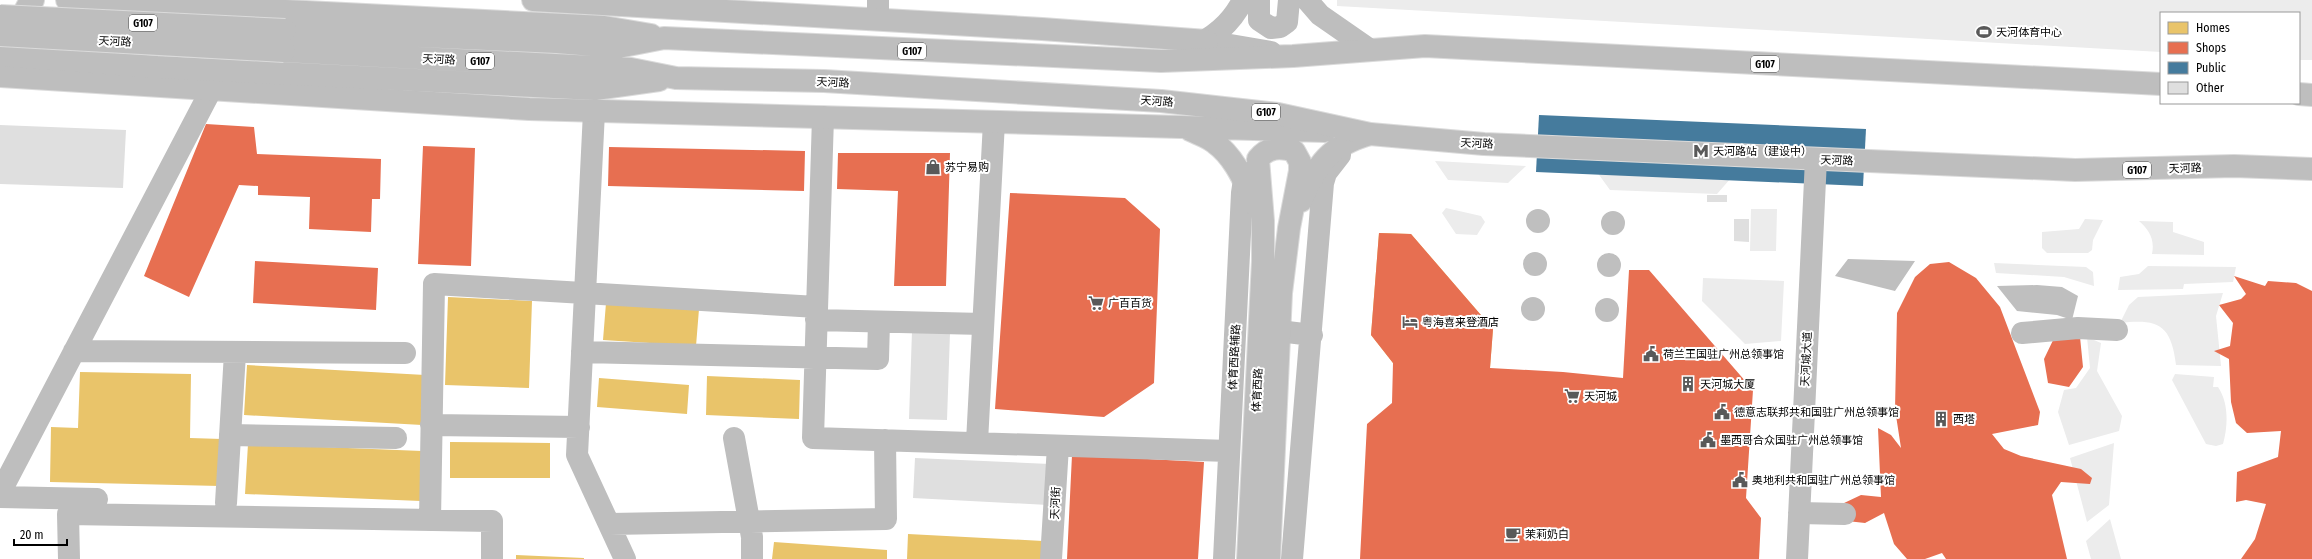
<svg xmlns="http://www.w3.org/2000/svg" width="2312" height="559" viewBox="0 0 2312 559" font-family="'Fira Sans Condensed','Noto Sans SC',sans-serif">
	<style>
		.green { fill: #ececec }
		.water { fill: #bfbfbf }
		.homes { fill: #e9c46a }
		.shops { fill: #e76f51 }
		.public { fill: #457b9d }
		.building { fill: #dfdfdf }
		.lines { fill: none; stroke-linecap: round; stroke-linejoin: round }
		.major-casing { stroke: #dbdbdb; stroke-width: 24 }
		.highway-casing { stroke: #dbdbdb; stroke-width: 24 }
		.minor { stroke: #bebebe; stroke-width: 22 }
		.major { stroke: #bebebe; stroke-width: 22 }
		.highway { stroke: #bebebe; stroke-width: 22 }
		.highway-bridge-casing { stroke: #dbdbdb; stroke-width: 24; stroke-linecap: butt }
		.highway-bridge { stroke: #bebebe; stroke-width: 22 }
		.labels { text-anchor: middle; stroke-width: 4; stroke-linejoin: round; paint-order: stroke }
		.shield { fill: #fff; stroke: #4c4c4c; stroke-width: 1 }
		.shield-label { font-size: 10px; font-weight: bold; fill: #000 }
		.poi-label { font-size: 11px; fill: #000; stroke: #fff; text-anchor: start }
		.street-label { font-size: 11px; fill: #000; stroke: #fff }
	</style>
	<rect width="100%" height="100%" fill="#fff"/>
	<!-- green -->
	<path class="green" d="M1337,0H2312V60H2299V13H2161V52L1337,6Z
		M1435,161L1526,166L1508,183L1448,180Z
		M1597,172L1731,178L1717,194L1610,190Z
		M1446,208L1481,216L1485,222L1477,235L1456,234L1442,213Z
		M1751,209H1777L1776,251H1750Z
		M2085,219L2103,220L2093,240L2092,250L2088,253H2047L2042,248V232L2079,229Z
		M2139,221L2173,222V232L2204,242V255L2152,254C2155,239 2149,230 2139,221Z
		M1994,263L2086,267L2093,272L2094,286L2064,277L1996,273Z
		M2148,266L2236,267L2233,282L2184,284L2183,289L2118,290L2120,277L2139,274Z
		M1703,278L1784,281L1781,341L1745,344L1702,301Z
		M2223,293L2216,316L2221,366L2176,365C2171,324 2158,319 2120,323L2129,305L2138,297Z
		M2087,337L2101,343L2097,371L2122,416L2119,431L2069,445L2058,412L2064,390L2076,388L2090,368Z
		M2175,374L2214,377L2213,387H2218C2229,403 2228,426 2223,444L2216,446L2206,444L2172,380Z
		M2114,443L2109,505L2087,522L2070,458Z
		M2110,519L2121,559H2091L2086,541Z"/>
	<!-- water -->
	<path class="water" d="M1526 221a12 12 0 1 1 24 0a12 12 0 1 1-24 0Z
		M1601 223a12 12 0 1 1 24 0a12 12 0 1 1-24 0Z
		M1523 264a12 12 0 1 1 24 0a12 12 0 1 1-24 0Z
		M1597 265a12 12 0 1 1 24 0a12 12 0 1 1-24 0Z
		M1848,259L1915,261L1895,291L1835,276Z
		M2037,285L2062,287L2078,296L2072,320L2057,315L2017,311L1997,286Z
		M1521 309a12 12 0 1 1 24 0a12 12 0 1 1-24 0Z
		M1595 310a12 12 0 1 1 24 0a12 12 0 1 1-24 0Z"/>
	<!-- homes -->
	<path class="homes" d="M1379,233L1411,234L1493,329L1490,368L1393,363L1371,335Z
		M448,297L532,301L529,388L445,385Z
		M606,303L699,309L696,346L603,340Z
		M247,365L425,375L422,425L244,415Z
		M80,372L191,374L190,438L222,439L220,486L50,482L51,427L78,428Z
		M707,376L800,380L799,419L706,415Z
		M599,378L689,385L687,414L597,407Z
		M450,442L550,443V478H450Z
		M248,444L422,451L421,501L245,494Z
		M908,534L1043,541L1042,559H907Z
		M774,542L887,550V559H772Z
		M516,555L584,558V559H516Z"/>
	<!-- shops -->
	<path class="shops" d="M206,124L254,127L257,154L381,159L380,199H372L371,232L309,229L310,197L258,195V186L239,185L189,297L144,276Z
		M423,146L475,148L471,266L418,264Z
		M609,147L805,151L804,191L608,186Z
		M838,153H950L946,286H894L898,191L837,189Z
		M1010,193L1125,198L1160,229L1154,383L1104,417L995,409Z
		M1379,233L1411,234L1493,329L1490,368L1563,372L1623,378L1629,270H1649L1753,390L1746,498L1761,518L1759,559H1360L1367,424L1392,403L1393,363L1371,335Z
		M255,261L378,268L376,310L253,303Z
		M1949,262L1976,278L2000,307L2040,412L2038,425L1992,434L2004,449L2021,456L2081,469L2092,478L2090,484L2061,482L2052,495L2067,559H1946L1942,553L1925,559H1907L1894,544L1884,513L1865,523L1847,521L1842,504L1861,495L1881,497L1878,428L1891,435L1901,448L1895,409L1897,313L1915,277L1930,264Z
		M2234,276L2265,286L2268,281L2296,283L2312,291V559H2241L2255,539L2266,504L2246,500L2236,502L2237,472L2278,457L2281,431L2247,433L2236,423L2231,402L2229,359L2214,351L2230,346L2233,323L2219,305L2241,299L2246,294Z
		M2057,332L2080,337L2083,367L2069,387L2048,383L2044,359Z
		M1072,455L1204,462L1198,559H1067Z"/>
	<!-- public -->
	<path class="public" d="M1539,115L1866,129L1863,186L1536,172Z"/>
	<!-- building -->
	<path class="building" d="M0,125L126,130L123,188L0,184Z
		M1707,195H1727V202H1707Z
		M1734,219H1749V242L1734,241Z
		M912,331L950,333L947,420L909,419Z
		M915,458L1050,464L1048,505L913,498Z"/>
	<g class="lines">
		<defs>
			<path id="major" d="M533,0L1042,29L1207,41
				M0,76L529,109L1325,131
				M1190,130C1198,134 1208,137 1215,143C1236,158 1246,186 1258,209
				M1301,201C1318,163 1329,146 1370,134
				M1248,559L1263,261V221L1258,159C1268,147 1280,146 1294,151L1300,162V171L1289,228L1281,293L1269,559"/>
			<path id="highway" d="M67,0L604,27L651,35
				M285,30L557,42L618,47L664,38L1161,61L1293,56L1425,46L2161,84
				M23,35C21,23 23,8 33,0
				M284,51L631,69L676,78L824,81L1161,101L1278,114L1370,134L1484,144L2075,170L2234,166L2312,169
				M0,55L157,67L595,89L659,80
				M2299,94L2312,95"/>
		</defs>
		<!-- major casing -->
		<use href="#major" class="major-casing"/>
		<!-- highway casing -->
		<use href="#highway" class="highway-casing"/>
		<!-- minor -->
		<path class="minor" d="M878,0V19
			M1259,0V20L1271,28L1280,27L1287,22L1289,0
			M1307,0L1320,15L1369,49
			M1207,41L1271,52
			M1189,49C1213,38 1231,24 1243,0
			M594,112L577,455L625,559
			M823,117L813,438L1229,451
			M816,320L983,324
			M1279,331L1312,335
			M2022,333L2078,328L2117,330
			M74,351L405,353
			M582,352L878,359L879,322
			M431,425L579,427
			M230,435L396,438
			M734,438L752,537V559
			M977,442L994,122
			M0,493L211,90
			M0,497L97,499
			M226,503L235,353
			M1799,513L1845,514
			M430,520L434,284L817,307
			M610,524L886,519L885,440
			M69,559L68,514L492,521V559
			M1051,559L1058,446
			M1224,559L1242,193L1244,180L1248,173
			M1292,559L1323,183L1326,173L1340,155
			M1797,559L1816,159"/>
		<!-- major -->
		<use href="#major" class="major"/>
		<!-- highway -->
		<use href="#highway" class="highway"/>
		<defs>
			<path id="highway-bridge" d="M0,16L285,30
				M0,35L284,51"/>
		</defs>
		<!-- highway-bridge casing -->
		<use href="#highway-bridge" class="highway-bridge-casing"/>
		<!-- highway-bridge -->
		<use href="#highway-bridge" class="highway-bridge"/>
	</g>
	<!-- icons -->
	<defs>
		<symbol id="stadium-bare" viewBox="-9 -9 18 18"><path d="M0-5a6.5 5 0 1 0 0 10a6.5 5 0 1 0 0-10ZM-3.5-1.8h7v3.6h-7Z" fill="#595959" stroke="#fff" stroke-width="2.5" paint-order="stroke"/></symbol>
		<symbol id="metro-bare" viewBox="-9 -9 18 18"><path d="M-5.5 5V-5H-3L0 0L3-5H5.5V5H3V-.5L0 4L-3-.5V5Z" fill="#595959" stroke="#fff" stroke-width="2.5" paint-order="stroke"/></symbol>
		<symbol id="shop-bare" viewBox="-9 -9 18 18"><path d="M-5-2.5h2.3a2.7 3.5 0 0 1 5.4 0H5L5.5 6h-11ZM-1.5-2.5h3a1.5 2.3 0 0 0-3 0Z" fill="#595959" stroke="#fff" stroke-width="2.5" paint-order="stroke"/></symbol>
		<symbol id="supermarket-bare" viewBox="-9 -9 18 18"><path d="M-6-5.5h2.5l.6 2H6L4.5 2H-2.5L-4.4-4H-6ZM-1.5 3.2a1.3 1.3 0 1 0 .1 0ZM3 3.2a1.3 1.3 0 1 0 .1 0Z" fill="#595959" stroke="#fff" stroke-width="2.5" paint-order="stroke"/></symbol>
		<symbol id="hotel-bare" viewBox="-9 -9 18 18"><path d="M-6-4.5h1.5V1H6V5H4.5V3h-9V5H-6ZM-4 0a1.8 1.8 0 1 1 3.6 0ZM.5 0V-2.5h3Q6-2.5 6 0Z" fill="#595959" stroke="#fff" stroke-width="2.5" paint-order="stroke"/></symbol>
		<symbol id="civic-bare" viewBox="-9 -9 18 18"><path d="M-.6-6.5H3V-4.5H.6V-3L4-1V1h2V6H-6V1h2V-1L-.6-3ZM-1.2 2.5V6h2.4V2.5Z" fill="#595959" stroke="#fff" stroke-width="2.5" paint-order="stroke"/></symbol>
		<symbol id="building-bare" viewBox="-9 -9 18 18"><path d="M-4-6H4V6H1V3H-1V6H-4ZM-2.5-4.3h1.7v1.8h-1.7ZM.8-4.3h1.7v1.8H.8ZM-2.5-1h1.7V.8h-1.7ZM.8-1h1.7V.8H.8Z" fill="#595959" stroke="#fff" stroke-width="2.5" paint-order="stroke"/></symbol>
		<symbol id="cafe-bare" viewBox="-9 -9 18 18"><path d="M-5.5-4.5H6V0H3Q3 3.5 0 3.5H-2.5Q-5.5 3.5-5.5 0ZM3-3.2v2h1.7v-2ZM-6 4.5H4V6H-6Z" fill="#595959" stroke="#fff" stroke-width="2.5" paint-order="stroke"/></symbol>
	</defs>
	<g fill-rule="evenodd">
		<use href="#stadium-bare" x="1973" y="21" width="22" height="22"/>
		<use href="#metro-bare" x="1690" y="140" width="22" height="22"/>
		<use href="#shop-bare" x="922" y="156" width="22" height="22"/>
		<use href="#supermarket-bare" x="1085" y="292" width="22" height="22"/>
		<use href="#hotel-bare" x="1399" y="311" width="22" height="22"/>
		<use href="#civic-bare" x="1640" y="343" width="22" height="22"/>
		<use href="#building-bare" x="1677" y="373" width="22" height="22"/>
		<use href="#supermarket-bare" x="1561" y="385" width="22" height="22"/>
		<use href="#civic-bare" x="1711" y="401" width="22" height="22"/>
		<use href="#building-bare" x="1930" y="408" width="22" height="22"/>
		<use href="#civic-bare" x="1697" y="429" width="22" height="22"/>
		<use href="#civic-bare" x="1729" y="469" width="22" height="22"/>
		<use href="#cafe-bare" x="1502" y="523" width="22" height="22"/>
	</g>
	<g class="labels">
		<!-- shield labels -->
		<g class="shield">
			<rect x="129" y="15" width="28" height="16" rx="3"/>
			<rect x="898" y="43" width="28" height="16" rx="3"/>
			<rect x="466" y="53" width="28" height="16" rx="3"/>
			<rect x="1751" y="56" width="28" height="16" rx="3"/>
			<rect x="1252" y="104" width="28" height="16" rx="3"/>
			<rect x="2123" y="162" width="28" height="16" rx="3"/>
		</g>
		<g class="shield-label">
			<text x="143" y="27">G107</text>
			<text x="912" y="55">G107</text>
			<text x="480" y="65">G107</text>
			<text x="1765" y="68">G107</text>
			<text x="1266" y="116">G107</text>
			<text x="2137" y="174">G107</text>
		</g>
		<!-- poi labels -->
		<g class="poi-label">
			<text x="1996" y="36">天河体育中心</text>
			<text x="1713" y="155">天河路站（建设中）</text>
			<text x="945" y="171">苏宁易购</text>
			<text x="1108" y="307">广百百货</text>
			<text x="1422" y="326">粤海喜来登酒店</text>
			<text x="1663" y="358">荷兰王国驻广州总领事馆</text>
			<text x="1700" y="388">天河城大厦</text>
			<text x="1584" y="400">天河城</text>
			<text x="1734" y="416">德意志联邦共和国驻广州总领事馆</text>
			<text x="1953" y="423">西塔</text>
			<text x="1720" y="444">墨西哥合众国驻广州总领事馆</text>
			<text x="1752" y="484">奥地利共和国驻广州总领事馆</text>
			<text x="1525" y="538">茉莉奶白</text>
		</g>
		<!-- street labels -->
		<g class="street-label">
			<text transform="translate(115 41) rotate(3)" y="4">天河路</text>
			<text transform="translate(439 59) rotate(3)" y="4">天河路</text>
			<text transform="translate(833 82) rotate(3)" y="4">天河路</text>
			<text transform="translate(1157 101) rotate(4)" y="4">天河路</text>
			<text transform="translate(1477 143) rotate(3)" y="4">天河路</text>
			<text transform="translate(1837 160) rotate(2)" y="4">天河路</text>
			<text transform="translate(2185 168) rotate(-2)" y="4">天河路</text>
			<text transform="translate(1234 357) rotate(-87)" y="4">体育西路辅路</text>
			<text transform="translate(1806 359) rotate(-87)" y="4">天河城大道</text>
			<text transform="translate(1257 390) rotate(-87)" y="4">体育西路</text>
			<text transform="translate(1055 503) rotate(-87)" y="4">天河街</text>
		</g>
	</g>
	<!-- legend -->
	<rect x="2160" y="12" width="140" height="92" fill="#ffffff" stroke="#999999"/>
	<rect x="2168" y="22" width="20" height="12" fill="#e9c46a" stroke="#999999"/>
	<text x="2196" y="32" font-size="12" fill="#000000">Homes</text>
	<rect x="2168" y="42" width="20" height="12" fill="#e76f51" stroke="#999999"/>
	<text x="2196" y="52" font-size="12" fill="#000000">Shops</text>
	<rect x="2168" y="62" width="20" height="12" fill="#457b9d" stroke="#999999"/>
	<text x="2196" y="72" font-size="12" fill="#000000">Public</text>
	<rect x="2168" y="82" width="20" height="12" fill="#dfdfdf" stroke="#999999"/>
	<text x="2196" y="92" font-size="12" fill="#000000">Other</text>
	<!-- scale -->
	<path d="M14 539v6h53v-6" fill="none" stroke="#000000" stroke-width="2"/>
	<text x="20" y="539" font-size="12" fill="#000000" stroke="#ffffff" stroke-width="3" paint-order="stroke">20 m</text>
</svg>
